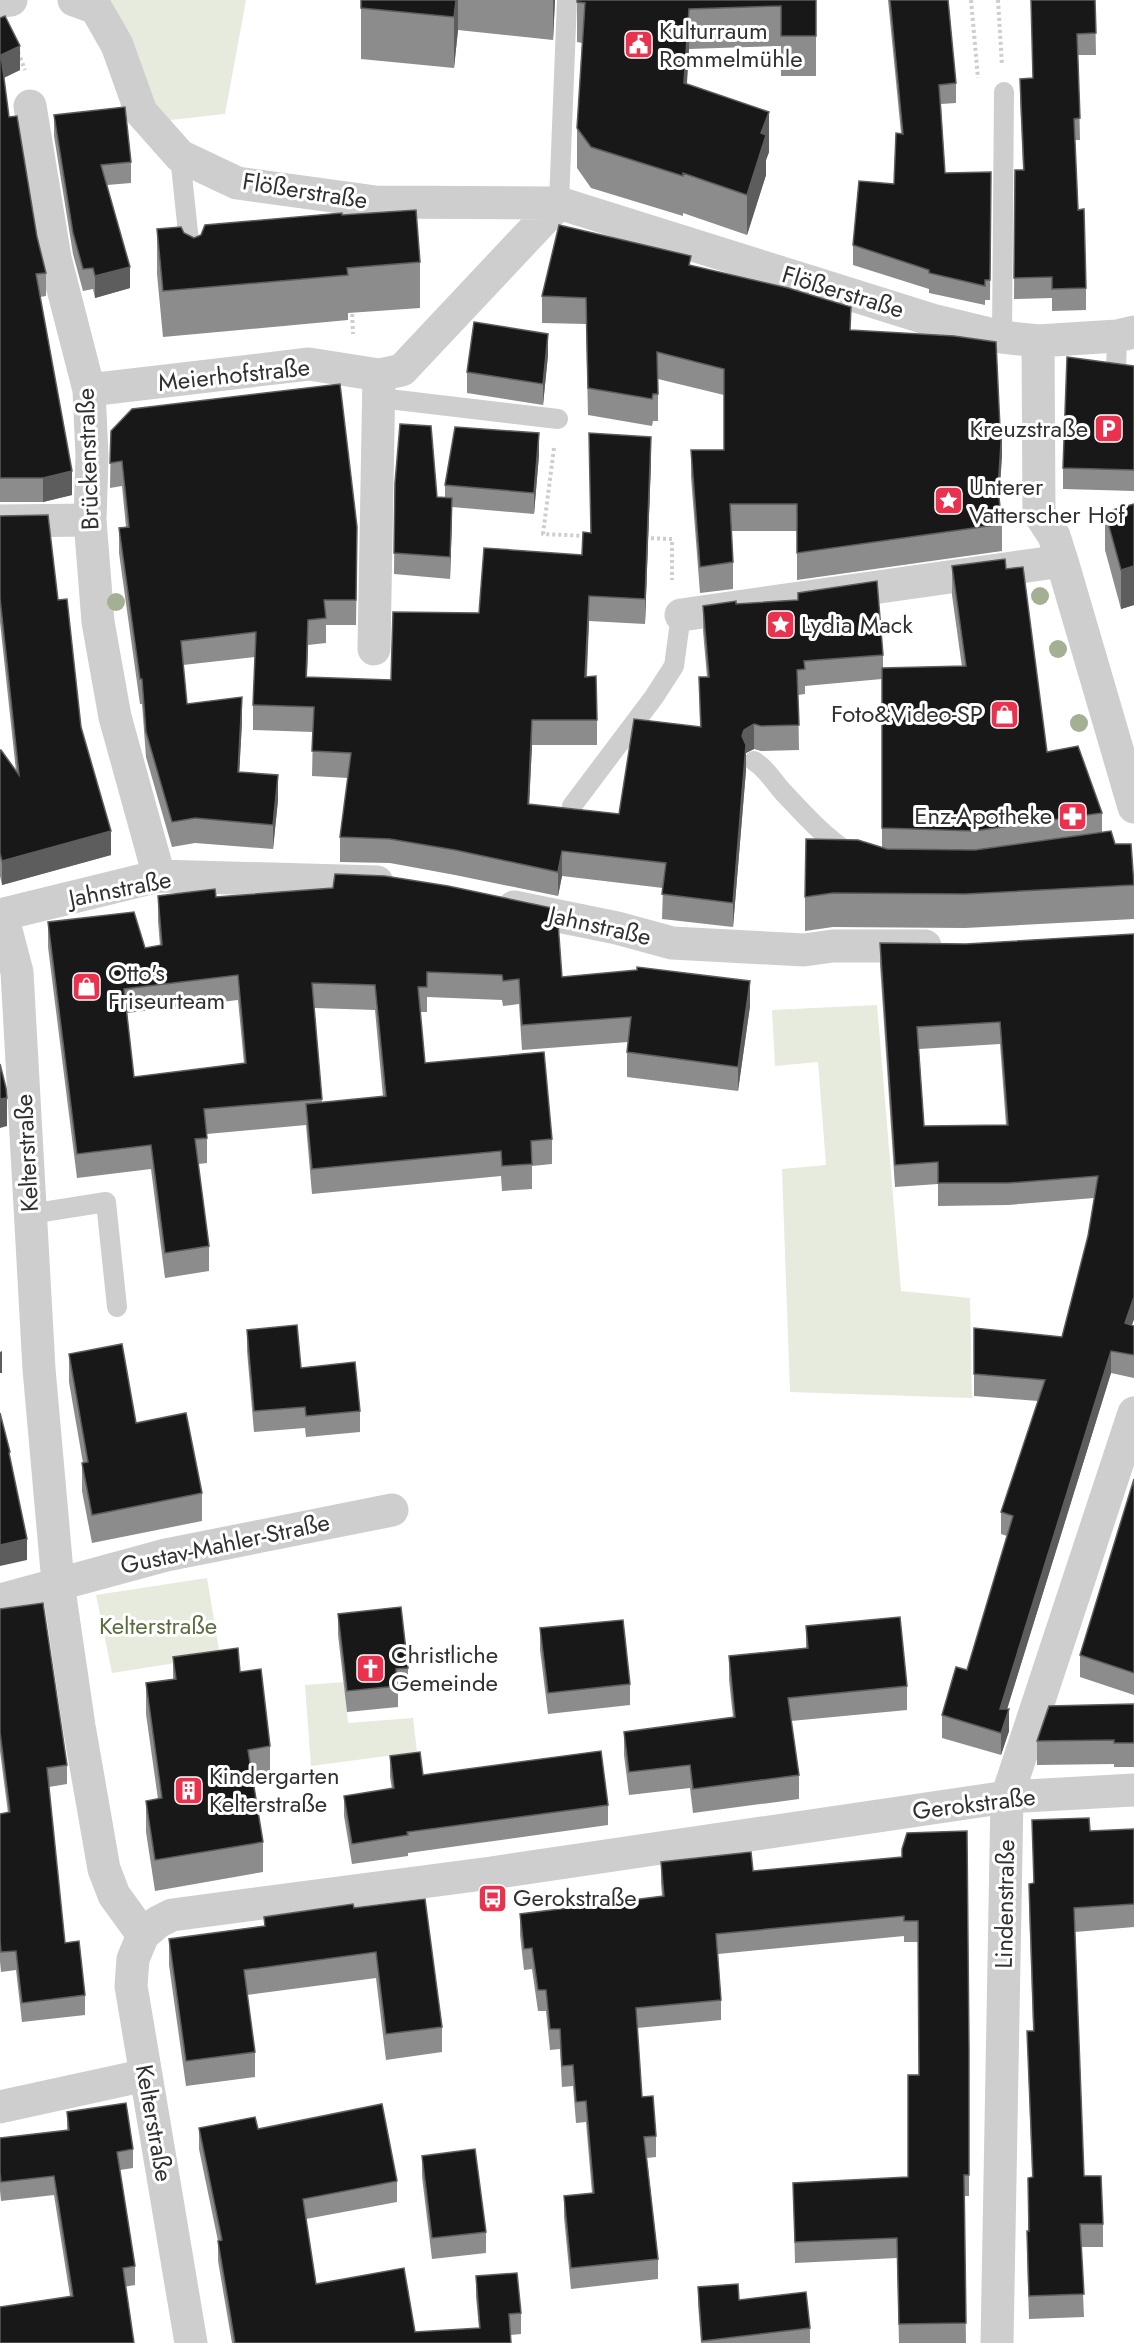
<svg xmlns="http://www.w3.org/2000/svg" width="1134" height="2343" viewBox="0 0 1134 2343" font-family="Jost,sans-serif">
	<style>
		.green { fill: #e6ebdd }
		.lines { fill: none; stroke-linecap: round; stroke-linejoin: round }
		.path { stroke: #cecece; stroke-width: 4; stroke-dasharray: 3 3; stroke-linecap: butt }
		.service { stroke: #cecece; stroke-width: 20 }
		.minor { stroke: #cecece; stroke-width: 33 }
		.tree { fill: #a3b094 }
		.wall { fill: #8c8c8c; fill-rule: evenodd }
		.shaded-wall { fill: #5d5d5d }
		.building { fill: #181818; stroke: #5d5d5d; stroke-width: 1.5; fill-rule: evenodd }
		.labels { text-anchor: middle; stroke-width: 6; stroke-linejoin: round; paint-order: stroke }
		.poi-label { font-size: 24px; fill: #313131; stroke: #fff; text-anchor: start }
		.street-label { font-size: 24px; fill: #313131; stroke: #fff }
		.park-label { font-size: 24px; fill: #586f3d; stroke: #fff }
	</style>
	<rect width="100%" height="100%" fill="#fff"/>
	<!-- green -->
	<path class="green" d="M83,0H246L225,114L161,121Z
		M877,1005L901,1291L970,1298L972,1398L790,1392L782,1169L826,1165L818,1062L775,1066L772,1010Z
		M207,1578L220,1656L112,1673L96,1595Z
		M344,1682L348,1723L413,1718L417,1752L311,1766L305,1685Z"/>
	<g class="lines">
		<!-- path -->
		<path class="path" d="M971,0L978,78
			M998,0L1002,65
			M18,52L25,70
			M352,308L353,334
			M554,448L543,534L587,536
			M645,538L672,539V580"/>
		<!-- service -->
		<path class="service" d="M180,156L191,261
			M559,203L567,0
			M1002,337L1004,92
			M1116,372L1117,336
			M380,398L558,419
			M754,761C767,769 773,781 783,792C805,815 823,836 849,853
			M572,806L654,697L674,666L681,615
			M30,1214L106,1202L117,1307"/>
		<!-- minor -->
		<path class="minor" d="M74,0L96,8L117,45L141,112L180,156L237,183L376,202L559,203L932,320L1002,337L1038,341L1117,336L1134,332
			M0,1L11,0
			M30,106L55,258L89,390L92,456L90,520L98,622L115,717L159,876
			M1038,341L1039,513L1054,536L1062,561L1134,807
			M89,390L309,364L379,375L402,370L559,203
			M0,521L90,520
			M681,615L1062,561
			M374,649L379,375
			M514,907L617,928L672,943L804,950L833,946H925
			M0,915L159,876L377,882
			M2,915L17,972L39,1369L58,1583L79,1726L104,1869L114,1895L143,1935
			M0,1600L166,1555L392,1510
			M0,2107L146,2075
			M191,2343L131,1986L133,1959L143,1935L158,1922L172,1915L491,1873L1007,1797L1134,1790
			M997,2343L1007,1797L1134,1413"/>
	</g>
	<!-- trees -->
	<g class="tree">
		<circle cx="1040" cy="596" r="9"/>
		<circle cx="116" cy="602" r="9"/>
		<circle cx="1058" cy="649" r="9"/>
		<circle cx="1079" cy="723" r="9"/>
	</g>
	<!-- wall -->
	<path class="wall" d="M361,0H555L553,40L458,30L454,68L361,59Z
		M577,0H816V76H781V46L689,49L687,84L769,152L766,160V175L747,235L683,213V216L591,188L577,168V128L582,43L577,42Z
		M888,0H948L956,83V103L941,104L945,173L991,172L990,300H985V305L929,293V289L853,265V245L894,184L901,133Z
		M1095,0L1096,55H1078L1080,140H1075L1078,210L1086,288V310L1052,311V298L1014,299L1015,170H1023L1020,100V79L1032,78Z
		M0,18L20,70L4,78L9,117L37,237L46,273V296L40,297L72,495L43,502H0Z
		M54,115L131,162V183L107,185L130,288L95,298L93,289L83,291L73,254L54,136Z
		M342,215L420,262V308L348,313V320L163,337L157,274V229L184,233L194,238Z
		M691,265L851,330L1000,428L1002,455L999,500L1002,524V551L797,580V531H731L733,562V589L700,593L691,477V450H724V395L658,379V421H653L652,426L588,415L586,324L542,323V296Z
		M548,355L543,405L467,393V372Z
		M1134,366V491L1063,489V468Z
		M111,431L357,552L356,625H326V643L308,645L307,677L391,680L479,613L582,555L591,533L589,433L651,462L645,624L589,621L587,676L597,720V745H532L529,804L619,814L700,727L699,677H707L703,631V606L736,604L883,655V668L962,667L952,595V566L1006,569L1047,752L1102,813V833L1115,844L1134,885V919L965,928L833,927L805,931V897L882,848V679L805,686V694L798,695L799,750L761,751L754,749L746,753V770L733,927L662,919L663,888L562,876L558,896L455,875L390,863L340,862V837L348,778L312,776L313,732L253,730V705L255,657L183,665L187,704L242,722L239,772L278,800L273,849L195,843L172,847L146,757L142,704H140L119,553V528L126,527L122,486L110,488Z
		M539,455L534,514L452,507L450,579L394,574L395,483L437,497L445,498V485Z
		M1134,504V605L1121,609L1105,550V512Z
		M0,516L58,600L81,727L111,855L2,885L0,876V750L16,771L0,622Z
		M158,896L216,897L562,977L750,1006L738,1091L627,1077V1052L628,1042L522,1050L519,1004L503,1006L502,1000L427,997V1012H420L425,1063L552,1139V1164L532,1166V1189L502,1191L501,1176L312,1194L306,1125L207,1134V1163L198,1164L209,1246V1271L165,1278L151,1169L77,1178L48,947V922L145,948L160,946L158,921ZM238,1000L244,1063L134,1077L127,1013ZM314,1008L375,1010L383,1097L322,1102Z
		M1134,934V1319L1132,1325L1134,1326V1378L1111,1373L1007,1709L1009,1731L1001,1755L942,1738V1715L967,1670L1007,1536L1001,1534V1512L1038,1401L974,1396V1328L1062,1337L1088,1236L1094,1198L1008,1205L938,1206V1184L895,1187L880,965V943L966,944ZM1000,1044L1006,1125L924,1126L919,1049Z
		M247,1330L360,1411V1432L306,1437L305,1428L254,1432L247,1351Z
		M69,1354L136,1423L202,1493V1521L92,1543L82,1491V1463H83L69,1382Z
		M1134,1479V1695L1080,1677V1655Z
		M0,1609L67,1765V1784L49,1787L65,1943L85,1995V2015L22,2022L16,1970L1,1972L0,1961V1814L8,1813L0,1751Z
		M338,1614L408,1668V1690L398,1691V1707L347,1712L338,1635Z
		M806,1626L907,1686V1710L791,1721L799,1775V1799L693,1813L690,1788L629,1795L624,1755V1732L733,1717L729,1680V1656L806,1648Z
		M540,1628L630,1684V1705L548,1714L540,1650Z
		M173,1657L240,1672L270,1746V1777L253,1780L263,1842V1872L155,1891L146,1832V1801L158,1799L146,1714V1683L173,1679Z
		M1134,1704V1767H1114V1764L1037,1765V1741Z
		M390,1756L423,1775L608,1805V1825L408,1853V1856L352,1864L344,1816V1796L392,1789L390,1777Z
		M1032,1820L1090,1831L1134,1829V1927L1075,1932L1084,2176L1103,2224V2247H1081L1084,2317L1029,2319L1027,2255V2231H1028V2178L1032,2177L1027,2031H1033L1029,1907V1884H1034Z
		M902,1857L969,2072V2196H964L966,2343H899L897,2258L795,2263L793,2183L908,2177L919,2075L918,1942H904V1936L718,1954L721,2000V2020L637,2028L642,2097L656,2136V2157L647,2158L658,2259V2279L571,2289L564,2217V2196L592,2193L586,2122L576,2123L573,2086L562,2087L560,2049L550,2050L546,2011H538L532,1969L524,1970L520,1935V1914L662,1896L661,1883V1862L753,1871Z
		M354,1908L442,2027V2052L386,2060L376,1978L247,1995L255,2052V2077L186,2086L169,1965V1939L264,1926V1917Z
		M67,2112L133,2149V2168L120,2170L135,2266V2285L70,2296L54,2195L1,2201L0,2190V2138L67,2130Z
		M199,2128L258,2129L397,2181V2202L306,2219L316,2284L415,2332L479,2328L476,2297V2276L521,2313V2334L511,2335V2343H232L218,2261V2241L199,2149Z
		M422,2156L486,2232V2253L432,2259L422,2177Z
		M698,2287L739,2300L810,2328V2343H701L698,2304Z"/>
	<!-- shaded-wall -->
	<path class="shaded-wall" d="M456,0H458V30L454,68V17Z
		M553,0H555L553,40Z
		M689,9V49L684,123V83Z
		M20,46V70L1,79V55Z
		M769,112V152L766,160V175L747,235V195L761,133Z
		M130,267V288L95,298V276Z
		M548,334V355L543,405V384Z
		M1002,428V455L998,516V489Z
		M539,433V455L534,514V493Z
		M651,437V462L645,624V599Z
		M72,471V495L43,502V478Z
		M452,498V519L450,579V557Z
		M1134,566V605L1121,609V570Z
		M589,596V621L585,701V677Z
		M308,620V645L306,702V677Z
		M242,697V722L238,797V772Z
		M532,720V745L528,829V804Z
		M754,724V749L746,753V770L733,927V903L742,736L744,730Z
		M278,775V800L273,849V825Z
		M111,831V855L2,885V861Z
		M562,851V876L558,896V872Z
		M750,981V1006L738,1091V1067Z
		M7,1098V1126L0,1128V1099Z
		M1134,1297V1319L1125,1345V1323Z
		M2,1351V1373H0V1352Z
		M1111,1351V1373L1000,1732V1709Z
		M27,1539V1560L0,1566V1545Z
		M1009,1709V1731L1001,1755V1733Z"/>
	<!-- building -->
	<path class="building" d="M361,0H456L454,17L361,8Z
		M577,0H816V36H781V6L689,9L684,83L769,112L761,133L766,135L747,195L683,173V176L591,147L577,128L585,3L577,2Z
		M890,0H948L956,83L939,85L945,173L991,172L990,280H985V286L929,273V270L853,245L859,181L894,184L896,133L903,134Z
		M1031,0H1095L1096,33L1077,34L1080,118L1074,119L1078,210L1084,209L1086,288L1052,289V277L1014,278L1015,170H1024L1020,79L1033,78Z
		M5,16L20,46L1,55L9,117L17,116L37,237L46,273L36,274L72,471L43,478H0V18Z
		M125,107L131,162L101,165L130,267L95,276L93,268L83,269L73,233L54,115Z
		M416,210L420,262L347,268L348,275L163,291L157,229L181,227L184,233L194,238L201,235L205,225L342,213V215Z
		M559,225L691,256L689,265L788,288L851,307L850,330L954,336L996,342L1000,428H1002L998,489L1002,524L797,553V504H730L733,562L700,567L691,450H724V369L657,352L658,394H653L652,399L588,388L586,298L542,296Z
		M474,322L548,334L543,384L467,372Z
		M1067,357L1134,366V470L1063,468Z
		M340,384L357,527L356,600H324L326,618L308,620L306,677L391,680L393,612L479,613L484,548L582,555L583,532L591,533L589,433L651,437L645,599L589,596L585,677L596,676L597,720H532L528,804L619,814L634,719L701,727L699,677H709L703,606L736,601V604L798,600V593L877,581L883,655L804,661L805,669L797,670L799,725L761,726L754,724L744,730L742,736L746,745L733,903L662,894L666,863L562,851L558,872L455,850L390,839L340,837L351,753L312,751L314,707L253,705L256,632L181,641L187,704L242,697L238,772L278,775L273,825L195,818L172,822L146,732L142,679H140L119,528L129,527L122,461L110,463L111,431L132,409Z
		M400,424L431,426L437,497L452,498L450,557L394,553L395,483Z
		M455,427L539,433L534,493L445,485Z
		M1134,504V566L1121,570L1105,512Z
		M48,515L58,600L67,599L81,727L111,831L2,861L0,853V750H1L19,775L0,598V516Z
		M1005,559L1006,569L1023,567L1047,752L1078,746L1102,813L974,831L882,828V668L966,666L952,566Z
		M1111,831L1115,844H1131L1134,885L965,894L833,893L805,897L806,839L858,840L887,849L975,850Z
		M335,874L385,876L448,886L557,909L562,977L637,970V967L750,981L738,1067L627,1052L631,1017L522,1025L519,979L503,981L502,975L427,972V987H418L425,1063L544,1052L552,1139L531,1141L532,1164L502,1166L501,1151L312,1169L306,1104L386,1096L375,985L312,983L322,1099L204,1109L207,1138L195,1139L209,1246L165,1253L151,1145L77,1154L48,922L134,912L145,948L162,945L158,896L215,889L216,897L333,888ZM238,975L246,1063L134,1077L124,989Z
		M1134,934V1297L1125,1323L1134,1326V1355L1111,1351L1000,1709H1009L1001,1733L942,1715L956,1667L967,1670L1013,1516L1001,1512L1045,1380L974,1374V1328L1062,1337L1088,1236L1098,1176L1008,1183H938V1162L895,1165L880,943L966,944ZM1000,1022L1008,1125L924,1126L917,1027Z
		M0,1064L6,1088L7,1098L0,1099Z
		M297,1325L301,1368L355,1362L360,1411L306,1416L305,1407L254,1411L247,1330Z
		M122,1344L136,1423L186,1413L202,1493L92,1515L82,1463L88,1462L69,1354Z
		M0,1413L10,1452L9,1453L27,1539L0,1545Z
		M1134,1479V1673L1080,1655Z
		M43,1603L67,1765L47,1768L65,1943L79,1941L85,1995L22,2003L16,1951L1,1952L0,1941V1814L10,1812L0,1732V1609Z
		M401,1607L408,1668L396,1669L398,1686L347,1691L338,1614Z
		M900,1617L907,1686L788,1698L799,1775L693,1789L690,1765L629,1772L624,1732L735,1717L729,1656L808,1648L806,1626Z
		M623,1620L630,1684L548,1693L540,1628Z
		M238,1648L240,1672L261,1669L270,1746L248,1750L263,1842L155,1860L146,1801L162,1798L146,1683L176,1679L173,1657Z
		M1134,1704V1743H1114V1740L1037,1741L1049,1706Z
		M601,1751L608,1805L407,1832L408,1835L352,1844L344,1796L394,1788L390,1756L420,1752L423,1775Z
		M1089,1818L1090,1831L1134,1829V1904L1074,1908L1084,2176H1101L1103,2224H1080L1084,2294L1029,2296L1027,2231H1029L1028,2178L1033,2177L1027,2031H1034L1029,1884L1034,1883L1032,1820Z
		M967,1831L969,2051V2175H964L966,2323L899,2324L897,2238L795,2242L793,2183L908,2177V2075H919L918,1921H904V1916L716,1934L721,2000L636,2008L642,2097L653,2096L656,2136L644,2137L658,2259L571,2268L564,2196L594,2193L586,2101L576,2102L573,2065L562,2066L560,2029H550L546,1990H538L532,1948L524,1949L520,1914L664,1896L661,1862L751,1852L753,1871L902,1857V1849L907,1833Z
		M425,1899L442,2027L386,2034L376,1952L244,1970L255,2052L186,2061L169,1939L265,1926L264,1917L353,1904L354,1908Z
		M126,2103L133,2149L117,2152L135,2266L123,2268L134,2343H0V2307L73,2296L54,2176L1,2182L0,2172V2138L69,2130L67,2112Z
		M382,2104L397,2181L303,2199L316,2284L404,2268L415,2332L480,2328L476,2276L517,2273L521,2313L509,2314L511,2343H235L218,2241L222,2240L199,2128L255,2117L258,2129Z
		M475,2149L486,2232L432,2238L422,2156Z
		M738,2284L739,2300L806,2292L810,2328L702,2341L698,2287Z"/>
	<!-- icons -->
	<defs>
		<symbol id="civic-square" viewBox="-11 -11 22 22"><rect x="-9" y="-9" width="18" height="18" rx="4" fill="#ea324e" stroke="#fff"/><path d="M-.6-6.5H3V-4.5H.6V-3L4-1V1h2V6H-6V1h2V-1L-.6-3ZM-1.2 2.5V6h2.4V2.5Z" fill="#fff"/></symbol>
		<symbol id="parking-square" viewBox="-11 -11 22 22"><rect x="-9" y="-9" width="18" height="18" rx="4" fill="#ea324e" stroke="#fff"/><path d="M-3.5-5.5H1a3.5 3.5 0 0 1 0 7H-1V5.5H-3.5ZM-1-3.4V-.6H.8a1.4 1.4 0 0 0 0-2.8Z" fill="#fff"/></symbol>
		<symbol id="sight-square" viewBox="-11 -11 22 22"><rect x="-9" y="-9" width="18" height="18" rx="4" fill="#ea324e" stroke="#fff"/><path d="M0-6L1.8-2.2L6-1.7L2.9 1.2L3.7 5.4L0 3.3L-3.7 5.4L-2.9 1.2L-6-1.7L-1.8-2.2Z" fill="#fff"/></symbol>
		<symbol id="shop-square" viewBox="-11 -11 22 22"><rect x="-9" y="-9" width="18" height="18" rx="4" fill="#ea324e" stroke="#fff"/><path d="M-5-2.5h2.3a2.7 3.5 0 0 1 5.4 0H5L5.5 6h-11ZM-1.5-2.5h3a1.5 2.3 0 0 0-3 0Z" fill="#fff"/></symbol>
		<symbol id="pharmacy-square" viewBox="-11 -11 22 22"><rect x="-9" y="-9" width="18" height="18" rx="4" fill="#ea324e" stroke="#fff"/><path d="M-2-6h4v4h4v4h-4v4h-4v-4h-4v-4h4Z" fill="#fff"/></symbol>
		<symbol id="church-square" viewBox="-11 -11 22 22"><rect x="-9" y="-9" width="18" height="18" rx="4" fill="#ea324e" stroke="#fff"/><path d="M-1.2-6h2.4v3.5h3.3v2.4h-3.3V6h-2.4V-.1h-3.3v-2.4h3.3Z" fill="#fff"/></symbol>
		<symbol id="building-square" viewBox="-11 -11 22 22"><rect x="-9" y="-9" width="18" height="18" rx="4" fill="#ea324e" stroke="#fff"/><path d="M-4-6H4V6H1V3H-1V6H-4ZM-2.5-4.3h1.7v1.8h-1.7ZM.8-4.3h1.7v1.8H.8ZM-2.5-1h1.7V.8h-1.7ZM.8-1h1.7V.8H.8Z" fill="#fff"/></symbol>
		<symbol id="bus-square" viewBox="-11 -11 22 22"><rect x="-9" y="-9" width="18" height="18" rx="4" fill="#ea324e" stroke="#fff"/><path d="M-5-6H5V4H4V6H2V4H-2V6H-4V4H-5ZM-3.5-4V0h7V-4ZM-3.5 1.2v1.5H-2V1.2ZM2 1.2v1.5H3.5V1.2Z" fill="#fff"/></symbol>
	</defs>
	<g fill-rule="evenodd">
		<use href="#civic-square" x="622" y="28" width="33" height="33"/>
		<use href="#parking-square" x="1092" y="412" width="33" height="33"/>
		<use href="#sight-square" x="932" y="484" width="33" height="33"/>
		<use href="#sight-square" x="764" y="608" width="33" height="33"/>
		<use href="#shop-square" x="988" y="698" width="33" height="33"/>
		<use href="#pharmacy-square" x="1056" y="800" width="33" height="33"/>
		<use href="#shop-square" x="70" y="970" width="33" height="33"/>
		<use href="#church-square" x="354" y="1652" width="33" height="33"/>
		<use href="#building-square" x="172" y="1774" width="33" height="33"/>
		<use href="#bus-square" x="476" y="1882" width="33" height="33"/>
	</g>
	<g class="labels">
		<!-- poi labels -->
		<g class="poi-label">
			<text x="659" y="39">Kulturraum<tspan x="659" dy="28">Rommelmühle</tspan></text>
			<text x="1088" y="437" text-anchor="end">Kreuzstraße</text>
			<text x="969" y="495">Unterer<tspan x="969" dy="28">Vatterscher Hof</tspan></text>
			<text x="801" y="633">Lydia Mack</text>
			<text x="983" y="722" text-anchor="end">Foto&amp;Video-SP</text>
			<text x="1052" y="824" text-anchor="end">Enz-Apotheke</text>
			<text x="108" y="981">Otto's<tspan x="108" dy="28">Friseurteam</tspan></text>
			<text x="391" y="1663">Christliche<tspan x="391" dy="28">Gemeinde</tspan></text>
			<text x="209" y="1784">Kindergarten<tspan x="209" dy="28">Kelterstraße</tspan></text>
			<text x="513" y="1906">Gerokstraße</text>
		</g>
		<!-- street labels -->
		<g class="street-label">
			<text transform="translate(305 191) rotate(9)" y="8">Flößerstraße</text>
			<text transform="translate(843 292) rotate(17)" y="8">Flößerstraße</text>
			<text transform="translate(234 375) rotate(-6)" y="8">Meierhofstraße</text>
			<text transform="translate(88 459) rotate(-92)" y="8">Brückenstraße</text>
			<text transform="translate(120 889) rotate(-11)" y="8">Jahnstraße</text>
			<text transform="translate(600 926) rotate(13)" y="8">Jahnstraße</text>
			<text transform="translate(27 1153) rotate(-93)" y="8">Kelterstraße</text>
			<text transform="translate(225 1544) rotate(-12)" y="8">Gustav-Mahler-Straße</text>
			<text transform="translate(974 1804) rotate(-7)" y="8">Gerokstraße</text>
			<text transform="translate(1005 1904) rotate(-89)" y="8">Lindenstraße</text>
			<text transform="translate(154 2123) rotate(80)" y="8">Kelterstraße</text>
		</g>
		<!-- park labels -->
		<g class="park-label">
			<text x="158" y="1634">Kelterstraße</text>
		</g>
	</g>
</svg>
